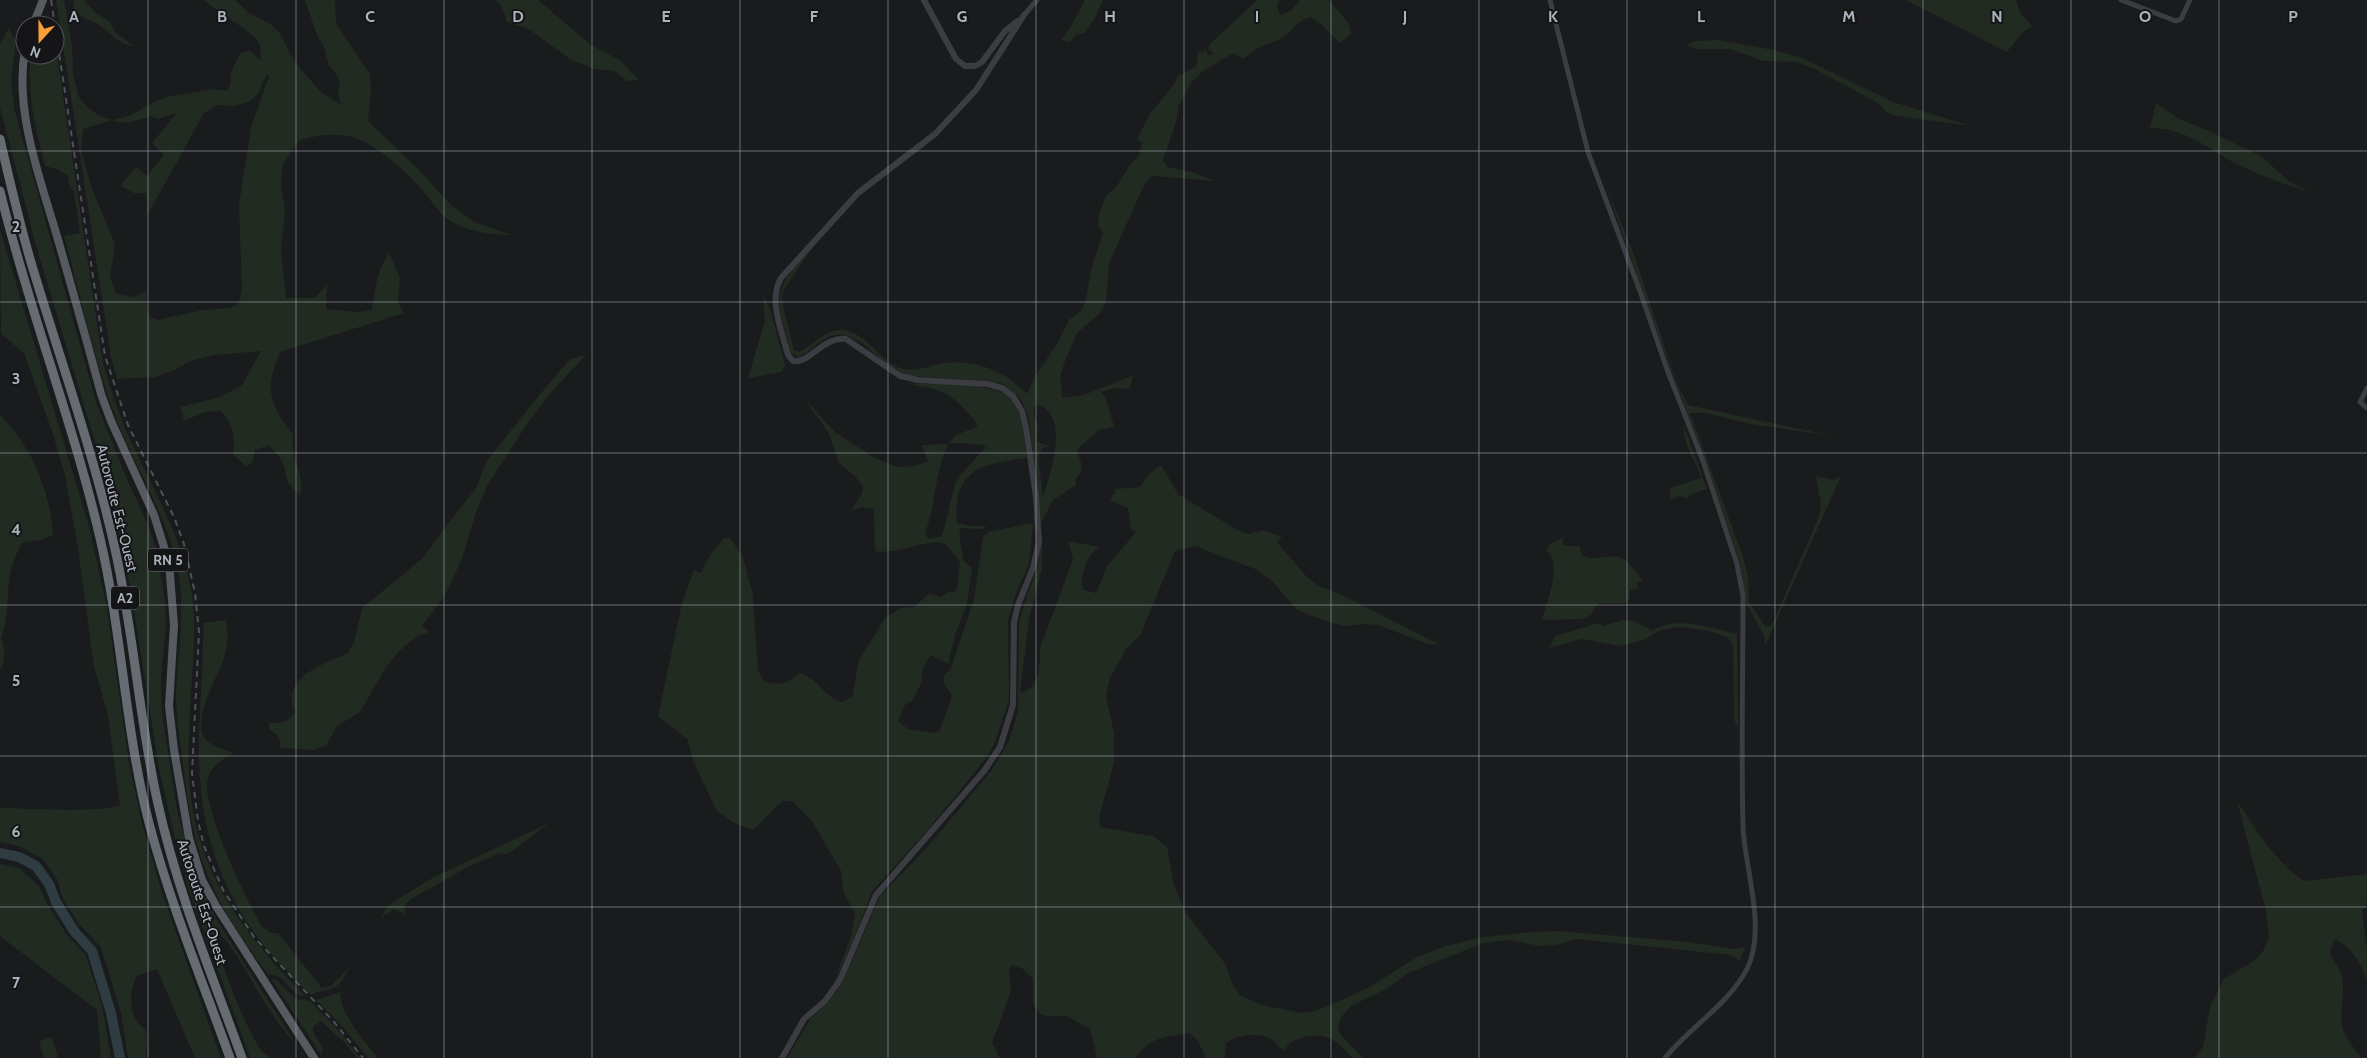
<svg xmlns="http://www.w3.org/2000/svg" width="2367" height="1058" viewBox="0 0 2367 1058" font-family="Cabin,sans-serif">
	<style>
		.green { fill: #222b22; fill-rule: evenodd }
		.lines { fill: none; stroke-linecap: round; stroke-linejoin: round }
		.river { stroke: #2f3c42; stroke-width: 10 }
		.minor { stroke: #3b3d42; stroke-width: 5 }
		.tertiary { stroke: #3b3d42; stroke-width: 6 }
		.primary { stroke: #575a61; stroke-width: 8 }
		.motorway { stroke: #676c73; stroke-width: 9 }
		.rail { stroke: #4e5157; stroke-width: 2; stroke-dasharray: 6 5; stroke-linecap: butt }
		.grid { fill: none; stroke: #acb3bd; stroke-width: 1; stroke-opacity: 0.55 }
		.labels { text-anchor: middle; stroke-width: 4; stroke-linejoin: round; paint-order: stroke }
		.shield { fill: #151518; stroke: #7f848c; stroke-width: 1 }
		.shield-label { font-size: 14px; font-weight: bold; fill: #acb3bd }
		.street-label { font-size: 15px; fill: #acb3bd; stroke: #151518 }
		.grid-label { font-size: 16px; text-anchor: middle; font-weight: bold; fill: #acb3bd; stroke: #151518; stroke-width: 4; stroke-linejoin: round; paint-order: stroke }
	</style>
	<rect width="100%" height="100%" fill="#1a1b1d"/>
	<!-- green -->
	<path class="green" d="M56,0H64L72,45L73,73L78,96L87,107L98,115L112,120L129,116L154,102L166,97L215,89L227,91L231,83C229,73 236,61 241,53L250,51L261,61C260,56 261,50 260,45C257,33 216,12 204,0H235L249,13L269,23L280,33L291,55L303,72L321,92L341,105L338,94L340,83L337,75L329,66L323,43L318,38L305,0H335L336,23L370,74L371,91L368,121L418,169L451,205L476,223L515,236C494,234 468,233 449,220C435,210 428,195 416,183C401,167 370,140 348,136C331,133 315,136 299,140L283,164L281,186L285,210L281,250L286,298H314L327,285L326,309L359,312L372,310C375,289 377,271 389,253L400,278L398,303L404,313L280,352C264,391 269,402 293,435C289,458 305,470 300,495C282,480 289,478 282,461C279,456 273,450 269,445L255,450L252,462L247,467L233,454C236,436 233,425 221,411L205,412L184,421L180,407L220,397L242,385L261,351L214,355L190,361L175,370L155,377L117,379L111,357ZM267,74L269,77L251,127L239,205L242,290L239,303L231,308L203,310L157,320L150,317L147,309L146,291L135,297L116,294L110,277L115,244L91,186L81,149L83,129L112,120C125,126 139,120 151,116L157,119L177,113L152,143L164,155L147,176L136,167L120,186L134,193H146L147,216L204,113L218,105L235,106L248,102L257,95Z
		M74,0H84L96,13L110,22L115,32L134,46C121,47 108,31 98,24C90,20 81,17 73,12Z
		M496,0H538L591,45L621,61L639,80L628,81L614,71L594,69L571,60L529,29L507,22L502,7Z
		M1085,0H1103L1095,18L1084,33L1076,35L1070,42L1061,40L1070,28Z
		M1257,0H1279L1277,6L1280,15C1289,13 1295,7 1300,0H1329L1349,24L1351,34L1340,43L1321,24L1310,17C1293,23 1293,32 1282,38C1267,45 1255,47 1244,59L1233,53L1203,71L1191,83L1179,105L1176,122L1163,160L1167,167L1192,172L1216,181L1152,176L1145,183L1109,263L1106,302L1100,313L1077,333L1065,361L1060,376L1062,398L1084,395L1134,375L1129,389L1116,388L1101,392C1109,399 1109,416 1115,427L1099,430L1077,449C1078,461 1088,468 1076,478V485L1053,500L1041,523L1029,421L1026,410L1020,398L1003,384L990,381L913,376C907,375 900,373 895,370C876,359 856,328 831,336C819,340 810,352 799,357L791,353C786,331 772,303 785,281C791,270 801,260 810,251L783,291L782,302L794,350L799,352C813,346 823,331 839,330C866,329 879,363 903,369C917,372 931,365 945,363C977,359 1006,372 1027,394L1034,378L1058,342L1069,320L1081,311L1085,303L1092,266L1103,233L1098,226L1099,214L1106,196L1117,186L1129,166L1139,155L1142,143L1137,139L1149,115L1175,83L1177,76L1183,74L1196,66L1198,52L1204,53L1205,48L1208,55H1212L1213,52L1208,49L1209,45ZM1036,404C1071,413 1051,473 1043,496L1038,457L1042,448L1050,446L1037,442L1038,426L1033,411Z
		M1906,0H2016L2020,13L2032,26L2022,33L2007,52Z
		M9,28L16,42L11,79L14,108L96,402L126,477L149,527L156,548L165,601L166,625L161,678L162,712L176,805L193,871L216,919L296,1044C262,1010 248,963 215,928C212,947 249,1036 262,1051C265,1054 269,1056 272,1058H250L190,893L173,831L159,768L130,586L113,502L35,242L0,107V44Z
		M1717,40L1774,50L1802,58L1893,102L1971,126L1897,116L1886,112L1878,103L1815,69L1797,62L1763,61L1730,49H1696L1686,45L1695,41Z
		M55,42L103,363C110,388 118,413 129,437C151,485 177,528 189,580C199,623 192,667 190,711C189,740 187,769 191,798C202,881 248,938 305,996C289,997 286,972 268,975C248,946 226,917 212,885C193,845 187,800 182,756C179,735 176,715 176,694C178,649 187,606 176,561C164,511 136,468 117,421C94,361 81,298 64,236L80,233L74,192L70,187L68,176L57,169L45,166C36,129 26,93 31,55H55Z
		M2156,103L2179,119L2209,131L2261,156L2290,182L2311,193C2289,185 2266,178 2245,168C2209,152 2193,129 2150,128Z
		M1602,176L1633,252L1676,381L1688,405L1833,436L1751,424L1706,413H1690L1742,554L1748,576L1749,602L1765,626L1770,627L1774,620L1819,517L1821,504L1816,476L1833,480L1841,476L1765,646L1764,635L1746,603L1740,563L1706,461L1671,371Z
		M0,230L88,523L106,603L129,763L142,824L163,896L221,1058H195L157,969L137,976C130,989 128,1008 137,1021C139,1025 144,1027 145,1030C149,1038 145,1049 146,1058H128L121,1013L101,947L79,924L63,899L57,879L43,859L19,846L0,842V809C11,805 20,810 31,809C60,809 92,812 120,806L108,715L94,667L78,548L65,475L52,431L24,353L1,334Z
		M763,295L771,312L785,365L782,372L748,378L765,321Z
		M586,355L552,391L527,424L488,484L476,512L462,559L444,597L422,626L429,632L418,636L399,651L386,667L360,712L337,726L326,746L313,750L280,748C281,738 279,734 269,730V723C281,723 288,723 295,712C280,677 324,664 348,653L354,642L362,608L423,558L443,530L476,488L486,462L540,394L570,359Z
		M905,383C930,385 998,380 1013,401C1024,416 1024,440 1027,457C1021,460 1018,458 1012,460C1003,462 994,463 986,466C960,474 954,499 957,523L970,526H987L982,529L960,528C958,541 963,548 963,560L972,568L967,604L956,632L948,664L931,655L923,668L921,683L913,700L905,705L898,721L908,729L935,733L940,730L952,696L943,682L944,676L951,668L974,599L983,537L989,532L1031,523L1033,526L1029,564L1017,591L1008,620L1009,700L994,745L984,761L930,827L872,892L852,944L833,985L851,936L855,913L844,894L841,871L812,821L792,801H782L753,830L736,824L717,811L693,761L688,740L658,716L682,603L694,570L701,573L710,555L724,538H730L743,557L753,595L758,671L764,681C778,686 789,684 799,673C819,678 822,696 842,702L852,697L859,660L885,618L901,608L914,607L929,594L941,597L948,592H953L957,590L960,562C956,557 950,548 945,544C934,537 891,556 875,551L874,509L861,507L851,511L862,493L863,487L855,476L839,463L828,432L804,398L836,433L875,458L897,467L915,466L928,461L922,445L948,444L956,435L977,427C977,421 971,416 967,412C945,387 935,390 905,383ZM961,443L982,445L986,447L956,480L942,536L929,539L925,535C926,528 929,523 930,517C937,489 936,472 948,444Z
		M0,415C32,447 50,490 53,535L41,540L23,542C0,579 14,601 1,638C5,649 6,659 0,671Z
		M1684,426L1707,489L1691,494L1688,498L1679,496L1671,500L1670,488L1701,478C1696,461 1682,443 1684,426Z
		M1161,465L1178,494L1237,530L1248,534L1264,530L1282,537L1277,542L1306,576L1318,586L1342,595L1440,645L1428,644L1378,625L1363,624L1346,626L1328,622L1297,610L1272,581L1255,569L1195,546L1175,551L1141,634L1126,649L1110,678L1106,696L1114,733V763L1099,817L1100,827L1153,836L1167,847L1174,885L1186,913L1226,965L1232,983L1240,995L1261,1005L1302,1013L1316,1011L1368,988L1417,957L1446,946L1478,938L1521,933L1558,931L1689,942L1734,949L1745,947L1740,961L1731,955L1577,939L1556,945L1540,946L1509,940L1483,943L1408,973L1388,988L1351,1006L1341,1017L1338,1026L1340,1034L1363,1058H1353C1346,1052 1339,1043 1331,1039C1317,1032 1291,1036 1284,1051C1279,1048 1274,1040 1269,1038C1256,1032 1237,1035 1226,1043L1225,1058H1206L1198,1041L1189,1033C1162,1038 1154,1035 1135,1058H1097L1090,1029L1067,1016H1046L1039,1013L1033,1004V979L1023,969L1013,965L1009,968L1011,991L992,1043L1000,1058H787L811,1018L828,1003L843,982L880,896L924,851L992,770L1009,741L1018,711L1019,623L1027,595L1037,569L1042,539V568L1029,619L1020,693C1040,689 1040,666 1040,648L1073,559L1068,541L1099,547C1087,555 1079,576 1083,590L1096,593L1107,566L1136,532L1131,529L1128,508L1110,500L1116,489L1140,487L1149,474Z
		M1563,538V544L1566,546H1579L1582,555C1595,563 1611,552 1624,559C1631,564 1637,574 1643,580L1637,583L1638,589L1630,590L1629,599L1626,603H1598L1591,615L1581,619L1542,620C1546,604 1564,561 1546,551L1550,544Z
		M226,620C228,634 228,645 224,658C218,676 190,723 206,740C213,747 225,750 234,753C222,759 208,768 207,783C206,793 210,803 212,813C224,853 242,889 261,926L271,933H278L322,988L331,986L350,967C345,976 339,988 328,990C321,992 317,991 311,995C228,919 196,844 199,733C200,696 204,660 203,623Z
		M1623,620L1634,621L1651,630C1657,629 1663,625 1670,624C1692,621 1715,629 1737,634L1738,729L1734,719L1733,646L1727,637L1706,630L1679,627L1661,630L1644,640L1619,646L1582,639L1549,648L1555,636L1599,623L1604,626Z
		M2237,801C2257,831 2274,860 2304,881L2367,874V903L2362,912L2367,949V982C2361,963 2353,948 2335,939C2323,961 2338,959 2342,977C2346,996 2337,1013 2344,1032C2347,1041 2356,1049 2361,1058H2194L2203,1047L2210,1007L2224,979L2255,960L2263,951L2269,937L2266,911Z
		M549,823L514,850L507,854L499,853L470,866L411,899C404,905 403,909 406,918L402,913L394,909L381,918L387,906L434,877Z
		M0,864L19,868L40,887L46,902L67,935L85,954L102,1005L111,1058H101L97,1010L0,936Z
		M275,979L296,999L310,1001L339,1031L360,1058H357L345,1043L321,1021L313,1027V1032L323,1048L321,1055L272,980Z
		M341,992C337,1010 367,1045 378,1058H368L343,1027L316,1000Z
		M52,1037L58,1058H44L39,1041Z"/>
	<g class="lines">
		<!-- river -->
		<path class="river" d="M0,853L19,857L36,866L49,884L56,902L74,931L92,951L111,1013L120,1058"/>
		<!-- minor -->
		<path class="minor" d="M1550,0L1588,152L1641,294L1668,372L1703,461L1737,564L1743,596C1743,672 1741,750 1743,827C1745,870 1767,929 1747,969C1728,1005 1690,1027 1665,1058
			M2121,0L2176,21L2181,19L2190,0
			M1024,15L1037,0
			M2367,388L2360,402L2367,408"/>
		<!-- tertiary -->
		<path class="tertiary" d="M924,0L956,59L965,66H975L982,62L1005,31L1018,21
			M782,1058L804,1019L825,1001L840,980L876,895L984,771L1000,747L1013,705L1014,622L1018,605L1033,568L1039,542L1036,497L1026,428L1022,411L1013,396L1002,388L988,384L918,380L900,376L846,339C823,336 810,364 793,361L788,355C782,331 768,301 781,278L858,193L935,134L976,90L1024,15"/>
		<!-- primary -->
		<path class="primary" d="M33,25L43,0
			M25,50C14,110 40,179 57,236C72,289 87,341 101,394L111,421L154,515L169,563L174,625L169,706L174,750L189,838L202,880L216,906L314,1058"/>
		<!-- motorway -->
		<path class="motorway" d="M0,139C10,183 20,226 33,269C61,362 94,454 115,549C134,633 139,720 158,804C177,891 212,975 242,1058
			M0,191C28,308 73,421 100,538C122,632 125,730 149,823C170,903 202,980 230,1058"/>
		<!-- rail -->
		<path class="rail" d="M51,0L105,356L128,425L174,517L184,544L195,593L199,632L192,773L198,821L204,846L223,890L254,937L334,1022L363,1058"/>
	</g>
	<!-- grid -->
	<path class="grid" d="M148,0V1058M296,0V1058M444,0V1058M592,0V1058M740,0V1058M888,0V1058M1036,0V1058M1184,0V1058M1331,0V1058M1479,0V1058M1627,0V1058M1775,0V1058M1923,0V1058M2071,0V1058M2219,0V1058M0,151H2367M0,302H2367M0,453H2367M0,605H2367M0,756H2367M0,907H2367"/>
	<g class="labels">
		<!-- shield labels -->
		<g class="shield">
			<rect x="148" y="548.5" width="40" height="23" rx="4"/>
			<rect x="111" y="586.5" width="28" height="23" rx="4"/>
		</g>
		<g class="shield-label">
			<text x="168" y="565">RN 5</text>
			<text x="125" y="603">A2</text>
		</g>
		<!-- street labels -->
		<g class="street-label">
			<text transform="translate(117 508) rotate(76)" y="5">Autoroute Est-Ouest</text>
			<text transform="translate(202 902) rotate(72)" y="5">Autoroute Est-Ouest</text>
		</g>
	</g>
	<g class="grid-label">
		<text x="74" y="22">A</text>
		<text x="222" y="22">B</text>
		<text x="370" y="22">C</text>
		<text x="518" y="22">D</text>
		<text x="666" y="22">E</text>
		<text x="814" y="22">F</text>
		<text x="962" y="22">G</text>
		<text x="1110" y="22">H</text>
		<text x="1257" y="22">I</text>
		<text x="1405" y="22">J</text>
		<text x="1553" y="22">K</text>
		<text x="1701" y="22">L</text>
		<text x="1849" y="22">M</text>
		<text x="1997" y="22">N</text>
		<text x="2145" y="22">O</text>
		<text x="2293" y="22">P</text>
		<text x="16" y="232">2</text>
		<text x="16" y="384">3</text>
		<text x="16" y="535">4</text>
		<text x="16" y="686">5</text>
		<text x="16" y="837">6</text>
		<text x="16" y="988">7</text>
	</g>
	<!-- north arrow -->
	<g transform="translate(40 40) rotate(201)"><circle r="24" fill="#151518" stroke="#51545a"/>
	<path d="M0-4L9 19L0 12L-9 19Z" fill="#f99f36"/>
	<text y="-8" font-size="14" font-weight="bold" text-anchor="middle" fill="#acb3bd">N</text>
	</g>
</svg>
